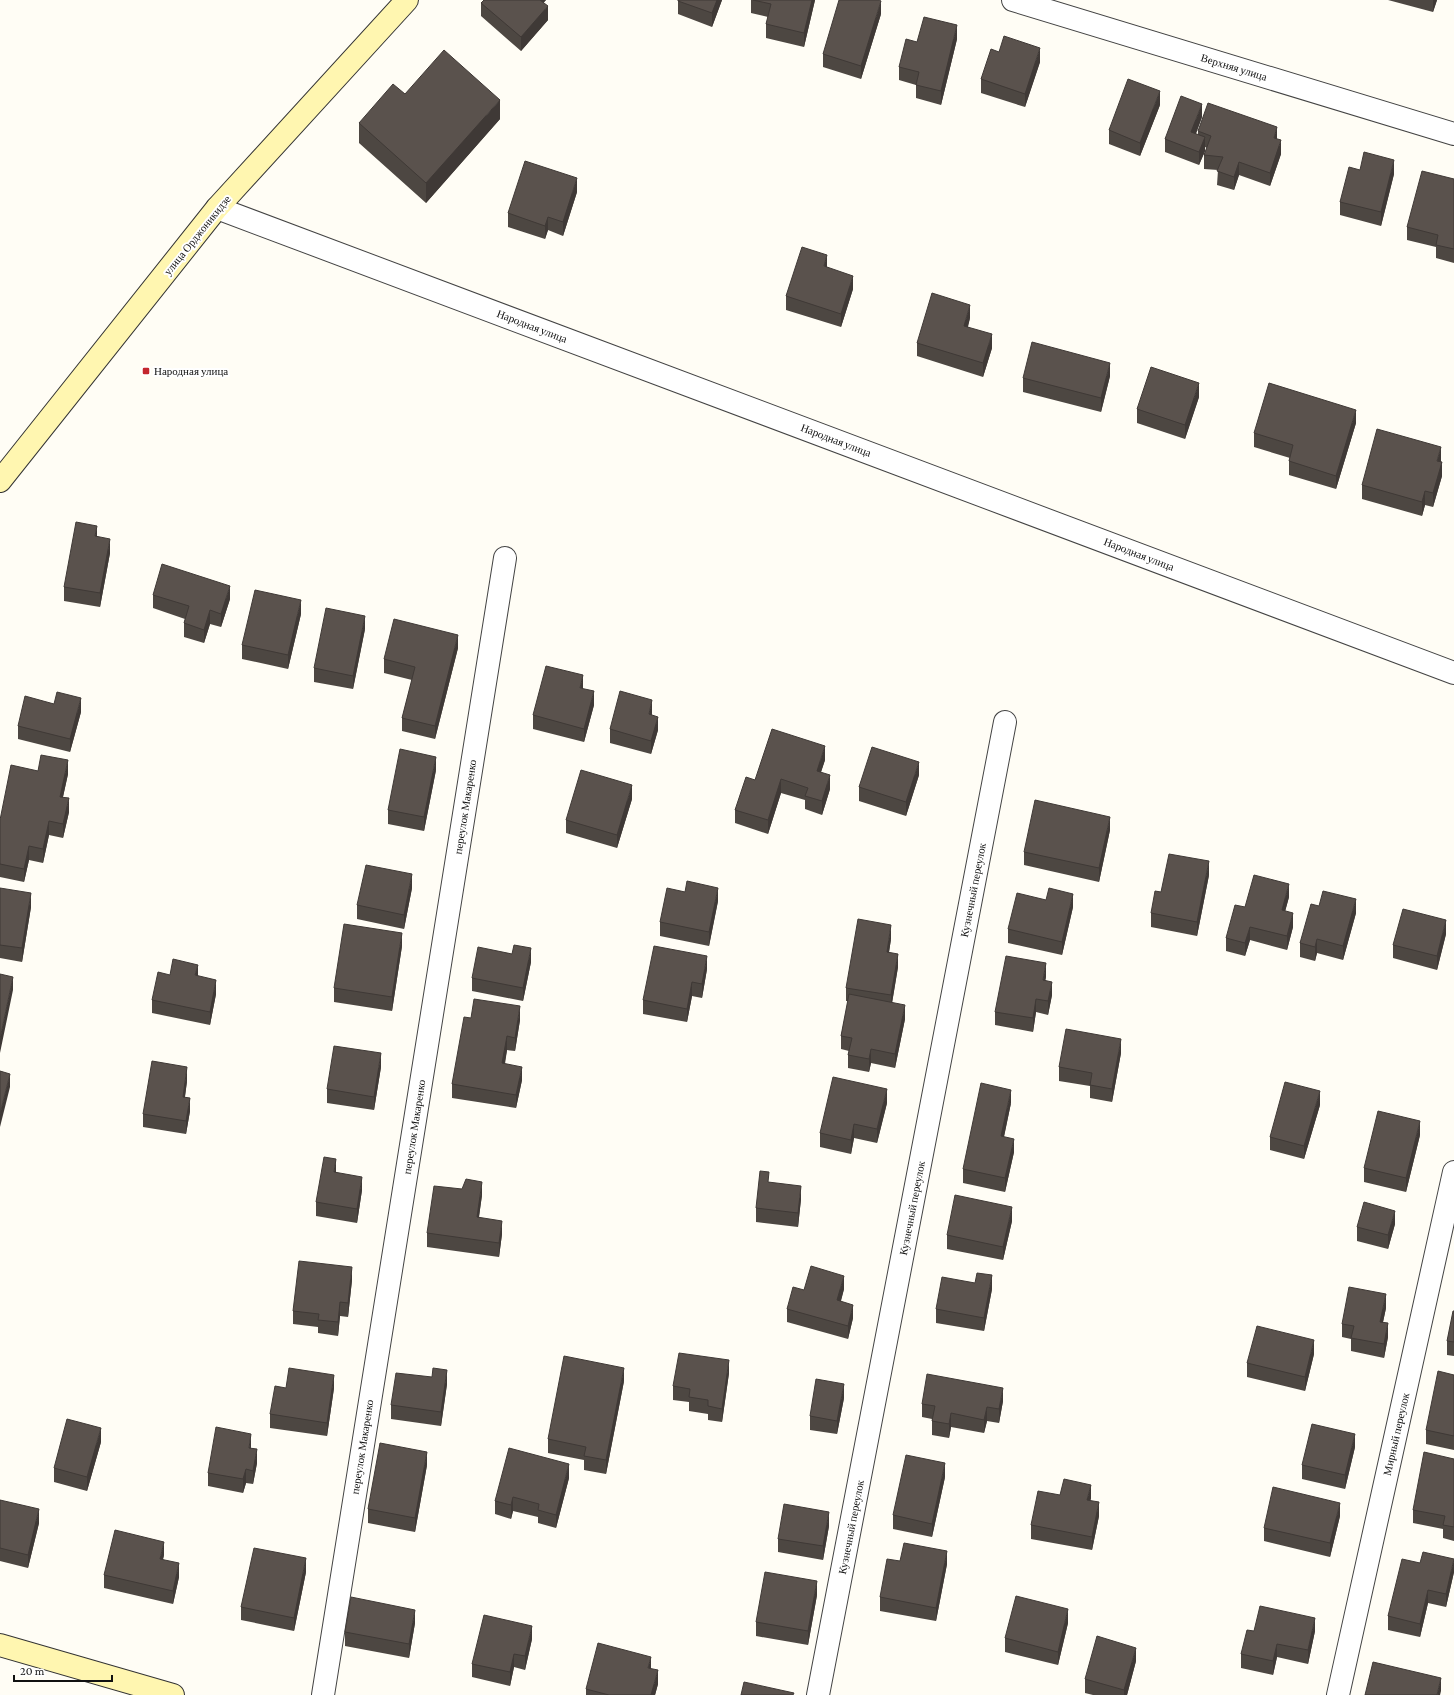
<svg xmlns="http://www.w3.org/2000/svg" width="1454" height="1695" viewBox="0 0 1454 1695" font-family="'Crimson Pro',serif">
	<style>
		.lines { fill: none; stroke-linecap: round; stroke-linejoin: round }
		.minor-casing { stroke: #444; stroke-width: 24 }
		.secondary-casing { stroke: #333; stroke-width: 24 }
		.minor { stroke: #fff; stroke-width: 22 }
		.secondary { stroke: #fff6b0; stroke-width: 22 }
		.wall { fill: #4d4742 }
		.shaded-wall { fill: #3f3936 }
		.building { fill: #5a524d; stroke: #3f3936 }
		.poi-dot { fill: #c4262e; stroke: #fff; stroke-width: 1.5 }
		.labels { text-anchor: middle; stroke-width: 4; stroke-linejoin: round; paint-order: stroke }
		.street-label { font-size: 11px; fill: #111; stroke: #fff }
		.poi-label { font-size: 11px; fill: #111; stroke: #fff; text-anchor: start }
	</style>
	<rect width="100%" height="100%" fill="#fffdf5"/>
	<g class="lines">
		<defs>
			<path id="minor" d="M1013,0L1454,134
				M217,208L1454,673
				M323,1695L505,558
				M818,1695L1005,722
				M1338,1695L1454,1172"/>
			<path id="secondary" d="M0,481L217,208L407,0
				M0,1645L173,1695"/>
		</defs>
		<!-- minor casing -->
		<use href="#minor" class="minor-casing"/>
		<!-- secondary casing -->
		<use href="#secondary" class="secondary-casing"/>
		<!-- minor -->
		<use href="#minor" class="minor"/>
		<!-- secondary -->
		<use href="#secondary" class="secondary"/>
	</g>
	<!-- wall -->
	<path class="wall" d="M484,0H546L543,3L548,20L521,51L481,16V3Z
		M678,0H722L712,27L678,14Z
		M751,0H815L804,47L766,38V24L768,17L751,13Z
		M1388,0H1437L1433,12Z
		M881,14L861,79L823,67V54Z
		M957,39L941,105L916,98V85L899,80V67L917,42Z
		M999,52L1040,62L1025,107L981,93V79Z
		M405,94L500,119L426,203L359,143V123Z
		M1160,105L1140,156L1109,144V130Z
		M1202,117L1196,134L1198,135V131L1277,139L1281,154L1270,186L1239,175L1234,190L1217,185L1218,170L1204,169V155L1207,148L1205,147V151L1199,165L1165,152V139Z
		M1360,170L1394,174L1381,226L1340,215V202Z
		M1454,179V263L1436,258V247L1407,240V227Z
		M577,192L563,236L548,230L545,239L508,227V213Z
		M827,267L853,289L841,327L786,310V296Z
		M970,318L968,327L992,348L983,377L917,356V343Z
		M1110,376L1101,412L1023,392V378Z
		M1199,397L1185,439L1137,423V409Z
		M1356,423L1336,489L1289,475V461L1290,458L1254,447V433Z
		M1441,461L1442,476L1433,507L1425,505L1422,516L1362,499V485Z
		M97,537L110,553L100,607L64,601V587Z
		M153,595L230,599L221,627L210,624L204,643L184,637V623L185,619L153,608Z
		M301,614L288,669L242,659V645Z
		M365,629L353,689L314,682V668Z
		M458,648L435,739L402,731V718L412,680L384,673V659Z
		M583,689L594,705L584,742L533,729V715Z
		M81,712L70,752L18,739V726Z
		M652,713V715L658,730L651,754L610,743V729Z
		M825,760L821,772L830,789L822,815L805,809V800L781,793L768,834L735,823V810L755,780Z
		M436,770L424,831L388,824V810Z
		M38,771L68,774L63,797L69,812L63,838L49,835L43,863L29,860L24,882L0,877V820Z
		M919,775L906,816L859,801V787Z
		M632,799L617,848L566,833V820Z
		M1110,830L1099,882L1024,865V852Z
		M1209,875L1197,936L1151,927V913Z
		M0,888L31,907L22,962L0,958Z
		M412,888L404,929L357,919V905Z
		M1289,897L1285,911L1293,927L1287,950L1250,940L1245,956L1226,951V938L1245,907Z
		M718,901L709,946L660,936V922Z
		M1319,906L1356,913L1343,960L1317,953L1315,961L1300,957V943Z
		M1073,907L1062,955L1008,943V929Z
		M1446,934L1437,970L1393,958V945Z
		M891,939L889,952L898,967L892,1003L905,1019L895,1068L871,1063L869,1072L848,1068V1055L849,1051L841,1049V1036L848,1001H846V988Z
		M402,946L392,1011L334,1002V988Z
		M512,954L531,962L523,1001L472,991V978Z
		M707,969L702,998L692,996L687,1022L643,1014V1000Z
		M170,975L198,976L216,994L210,1025L152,1013V1000Z
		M1046,977L1045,980L1052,995L1048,1015L1036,1012L1033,1032L995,1025V1012Z
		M471,1018L520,1020L515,1051L507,1050L505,1064L522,1080L516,1108L452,1098V1084Z
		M1121,1053L1112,1102L1090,1098V1086L1059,1081V1067Z
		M381,1067L374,1110L327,1103V1089Z
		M187,1081L185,1097L190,1111L186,1134L143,1127V1114Z
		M887,1103L877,1143L854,1138L851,1154L820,1147V1133Z
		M1011,1103L1004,1137L1014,1152L1005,1192L963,1183V1169Z
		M1320,1105L1304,1159L1270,1150V1137Z
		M1420,1135L1406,1192L1364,1182V1168Z
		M336,1172L362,1190L357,1223L316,1216V1202Z
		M769,1182L801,1199L798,1227L756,1222V1208Z
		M482,1195L479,1217L502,1234L499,1257L427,1247V1233Z
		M1012,1221L1003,1260L947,1249V1235Z
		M1395,1224L1388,1249L1357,1241V1227Z
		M352,1280L348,1317L340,1316L338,1336L318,1333V1327L293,1324V1311Z
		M844,1289L841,1301L853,1318L848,1339L787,1322V1309L804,1290Z
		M992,1289L984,1331L936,1323V1309Z
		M1386,1308L1383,1322L1388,1337L1384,1358L1351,1351V1339L1342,1337V1324Z
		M1454,1311V1356L1447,1355V1341Z
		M1314,1354L1305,1391L1247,1377V1363Z
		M729,1373L722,1422L708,1420V1414L689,1411V1402L673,1400V1386Z
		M1454,1375V1450L1426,1444V1430Z
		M432,1377L447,1384L441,1426L391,1419V1405Z
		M624,1381L606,1474L584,1470V1460L548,1453V1439Z
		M334,1388L327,1436L270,1428V1414Z
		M844,1398L837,1434L810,1430V1416Z
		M1003,1401L999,1423L987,1421L984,1433L951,1427L949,1438L932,1435V1419L922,1417V1404Z
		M101,1442L87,1491L54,1482V1468Z
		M251,1447V1448L257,1463L253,1484L246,1483L243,1493L208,1486V1473Z
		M1355,1447L1345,1489L1302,1479V1465Z
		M1454,1459V1541L1443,1538V1529L1413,1523V1510Z
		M427,1465L415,1532L368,1523V1509Z
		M945,1477L932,1537L893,1529V1515Z
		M569,1478L556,1528L538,1523V1517L513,1511L511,1519L495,1514V1501Z
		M1060,1495L1091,1498L1090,1501L1099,1516L1092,1550L1031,1539V1525Z
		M0,1500L39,1523L28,1568L0,1561Z
		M1340,1516L1330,1557L1264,1541V1528Z
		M829,1526L823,1560L778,1552V1539Z
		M164,1555L163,1559L179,1577L173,1604L104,1588V1575Z
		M900,1561L947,1564L936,1621L880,1611V1597Z
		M1420,1563L1454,1572L1446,1607L1428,1603L1420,1637L1388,1630V1616Z
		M306,1572L294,1631L241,1620V1607Z
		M817,1595L808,1645L756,1636V1622Z
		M415,1623L409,1658L345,1646V1632Z
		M1068,1623L1058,1665L1005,1652V1638Z
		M1254,1631H1315L1308,1664L1277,1657L1273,1675L1241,1668V1654Z
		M532,1639L525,1670L514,1667L510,1686L472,1677V1664Z
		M1136,1661L1127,1695H1093L1085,1693V1679Z
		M658,1684L655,1695H586V1689Z"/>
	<!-- shaded-wall -->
	<path class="shaded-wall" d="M537,0H546L537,10Z
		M717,0H722L712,27V13Z
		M812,0H815L804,47V33Z
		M1433,0H1437L1433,12Z
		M881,1V14L861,79V66Z
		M548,6V20L521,51V37Z
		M957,25V39L941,105V91Z
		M1040,48V62L1025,107V94Z
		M1160,91V105L1140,156V143Z
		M500,100V119L426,203V183Z
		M1202,104V117L1191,146V132Z
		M1277,127V141L1274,138Z
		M1205,137V151L1199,165V152Z
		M1281,140V154L1270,186V173Z
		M1394,160V174L1381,226V212Z
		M1239,162V175L1234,190V177Z
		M577,178V192L563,236V222Z
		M548,217V230L545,239V226Z
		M827,255V269L824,266Z
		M853,276V289L841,327V314Z
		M970,305V318L964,339V326Z
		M992,334V348L983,377V363Z
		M1110,363V376L1101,412V398Z
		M1199,383V397L1185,439V425Z
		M1356,410V423L1336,489V476Z
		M1441,447V461L1437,475V461Z
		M1442,462V476L1433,507V493Z
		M1425,491V505L1422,516V502Z
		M97,526V539L95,536Z
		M110,539V553L100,607V593Z
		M230,586V599L221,627V614Z
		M301,600V614L288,669V655Z
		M210,610V624L204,643V630Z
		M365,616V629L353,689V676Z
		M458,635V648L435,739V726Z
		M583,675V689L580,688Z
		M594,691V705L584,742V729Z
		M81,698V712L70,752V739Z
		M652,700V713L649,728V714Z
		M658,717V730L651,754V741Z
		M825,746V760L817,784V771Z
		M436,757V770L424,831V817Z
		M68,760V774L60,810V797Z
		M919,762V775L906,816V802Z
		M830,775V789L822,815V801Z
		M781,779V793L768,834V820Z
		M632,785V799L617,848V835Z
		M69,798V812L63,838V824Z
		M1110,817V830L1099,882V868Z
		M49,821V835L43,863V849Z
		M29,846V860L24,882V869Z
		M1209,861V875L1197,936V922Z
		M412,874V888L404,929V915Z
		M1289,884V897L1282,923V910Z
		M718,888V901L709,946V932Z
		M31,893V907L22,962V948Z
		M1073,894V907L1062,955V942Z
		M1356,899V913L1343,960V946Z
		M1293,913V927L1287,950V936Z
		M1446,920V934L1437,970V956Z
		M891,925V939L887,965V952Z
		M1250,927V940L1245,956V943Z
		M402,933V946L392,1011V997Z
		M1317,939V953L1315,961V947Z
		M531,948V962L523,1001V988Z
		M898,954V967L891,1009V995Z
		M707,956V969L702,998V984Z
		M1046,963V977L1043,994V980Z
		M198,965V978L195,975Z
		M13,977V990L0,1053V1039Z
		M216,980V994L210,1025V1012Z
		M692,982V996L687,1022V1009Z
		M1052,982V995L1048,1015V1001Z
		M1036,999V1012L1033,1032V1018Z
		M905,1005V1019L895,1068V1054Z
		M520,1006V1020L515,1051V1038Z
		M507,1036V1050L502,1077V1063Z
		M1121,1039V1053L1112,1102V1089Z
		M871,1049V1063L869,1072V1059Z
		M381,1053V1067L374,1110V1097Z
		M187,1067V1081L183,1110V1097Z
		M522,1067V1080L516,1108V1095Z
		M10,1074V1087L0,1127V1114Z
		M887,1089V1103L877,1143V1129Z
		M1011,1090V1103L1001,1150V1136Z
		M1320,1091V1105L1304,1159V1146Z
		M190,1098V1111L186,1134V1121Z
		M1420,1121V1135L1406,1192V1178Z
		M854,1124V1138L851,1154V1140Z
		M1014,1139V1152L1005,1192V1178Z
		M336,1159V1173L334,1172Z
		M362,1177V1190L357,1223V1209Z
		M482,1182V1195L477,1230V1217Z
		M801,1186V1199L798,1227V1213Z
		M1012,1207V1221L1003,1260V1247Z
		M1395,1211V1224L1388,1249V1235Z
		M502,1221V1234L499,1257V1243Z
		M352,1267V1280L348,1317V1303Z
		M992,1275V1289L984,1331V1318Z
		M844,1276V1289L837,1314V1300Z
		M1386,1294V1308L1380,1336V1322Z
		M340,1302V1316L338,1336V1322Z
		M853,1305V1318L848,1339V1326Z
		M1388,1323V1337L1384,1358V1344Z
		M1314,1340V1354L1305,1391V1377Z
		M729,1360V1373L722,1422V1409Z
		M624,1368V1381L606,1474V1460Z
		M447,1370V1384L441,1426V1412Z
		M334,1375V1388L327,1436V1423Z
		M844,1384V1398L837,1434V1421Z
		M1003,1388V1401L999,1423V1409Z
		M987,1407V1421L984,1433V1420Z
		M951,1413V1427L949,1438V1424Z
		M101,1428V1442L87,1491V1477Z
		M251,1434V1447L249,1461V1448Z
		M1355,1434V1447L1345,1489V1475Z
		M257,1449V1463L253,1484V1471Z
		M427,1452V1465L415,1532V1518Z
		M945,1463V1477L932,1537V1524Z
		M569,1464V1478L556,1528V1515Z
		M246,1469V1483L243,1493V1479Z
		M1091,1485V1498L1087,1514V1500Z
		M513,1497V1511L511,1519V1505Z
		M1099,1502V1516L1092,1550V1537Z
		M1340,1503V1516L1330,1557V1543Z
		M39,1509V1523L28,1568V1555Z
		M829,1512V1526L823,1560V1546Z
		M164,1542V1555L160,1572V1559Z
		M947,1551V1564L936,1621V1608Z
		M306,1558V1572L294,1631V1618Z
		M1454,1559V1572L1446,1607V1594Z
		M179,1563V1577L173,1604V1591Z
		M817,1581V1595L808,1645V1631Z
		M1428,1590V1603L1420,1637V1624Z
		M1068,1609V1623L1058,1665V1652Z
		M415,1610V1623L409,1658V1644Z
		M1315,1618V1631L1308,1664V1650Z
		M532,1626V1639L525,1670V1656Z
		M1277,1644V1657L1273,1675V1661Z
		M1136,1648V1661L1127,1695H1124V1690Z
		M514,1654V1667L510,1686V1672Z
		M651,1657V1670L648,1668Z
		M658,1670V1684L655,1695H651Z
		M1441,1678V1691L1440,1695H1437Z"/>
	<!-- building -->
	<path class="building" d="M484,0H540L548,6L521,37L481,3Z
		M678,0H717L712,13L678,1Z
		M753,0H812L804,33L766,24L771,4Z
		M839,0H879L881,1L861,66L823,54Z
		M924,17L957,25L941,91L916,85L919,72L899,67L906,39L917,42Z
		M1004,36L1040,48L1025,94L981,79L991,49L999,52Z
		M444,50L500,100L426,183L359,123L393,84L405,94Z
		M1128,79L1160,91L1140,143L1109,130Z
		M1181,96L1202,104L1191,132L1205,137L1199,152L1165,139Z
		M1208,103L1277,127L1274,138L1281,140L1270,173L1239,162L1234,177L1217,171L1223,157L1204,155L1211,136L1198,131Z
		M1364,152L1394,160L1381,212L1340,202L1349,167L1360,170Z
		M525,161L577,178L563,222L548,217L545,226L508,213Z
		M1422,171L1454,179V249L1436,245L1438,235L1407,227Z
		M802,247L827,255L824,266L853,276L841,314L786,296Z
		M932,293L970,305L964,326L992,334L983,363L917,343Z
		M1032,342L1110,363L1101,398L1023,378Z
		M1151,367L1199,383L1185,425L1137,409Z
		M1269,383L1356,410L1336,476L1289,461L1293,445L1254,433Z
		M1377,429L1441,447L1437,461L1442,462L1433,493L1425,491L1422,502L1362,485Z
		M76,522L97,526L95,536L110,539L100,593L64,587Z
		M162,564L230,586L221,614L210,610L204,630L184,623L189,606L153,595Z
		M255,590L301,600L288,655L242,645Z
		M326,608L365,616L353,676L314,668Z
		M394,619L458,635L435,726L402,718L415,667L384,659Z
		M546,666L583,675L580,688L594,691L584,729L533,715Z
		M620,691L652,700L649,714L658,717L651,741L610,729Z
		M57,692L81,698L70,739L18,726L25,696L54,704Z
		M772,729L825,746L817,771L830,775L822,801L805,796L808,788L781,779L768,820L735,810L746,777L755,780Z
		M872,747L919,762L906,802L859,787Z
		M400,749L436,757L424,817L388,810Z
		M41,755L68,760L60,797L69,798L63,824L49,821L43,849L29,846L24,869L0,864V820L11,765L38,771Z
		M581,770L632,785L617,835L566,820Z
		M1035,800L1110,817L1099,868L1024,852Z
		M1169,854L1209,861L1197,922L1151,913L1155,891L1161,892Z
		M366,865L412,874L404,915L357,905Z
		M1254,875L1289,884L1282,910L1293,913L1287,936L1250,927L1245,943L1226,938L1235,905L1245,907Z
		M687,881L718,888L709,932L660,922L667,888L685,892Z
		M0,888L31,893L22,948L0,945Z
		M1049,888L1073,894L1062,942L1008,929L1017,893L1046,900Z
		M1323,891L1356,899L1343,946L1317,939L1315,947L1300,943L1311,904L1319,906Z
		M1403,909L1446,920L1437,956L1393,945Z
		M858,919L891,925L887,952L898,954L891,995L846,988Z
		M344,924L402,933L392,997L334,988Z
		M514,945L531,948L523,988L472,978L478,947L512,954Z
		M654,946L707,956L702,984L692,982L687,1009L643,1000Z
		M1006,956L1046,963L1043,980L1052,982L1048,1001L1036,999L1033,1018L995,1012Z
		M173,959L198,965L195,975L216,980L210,1012L152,1000L158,972L170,975Z
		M0,974L13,977L0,1039Z
		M849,994L905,1005L895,1054L871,1049L869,1059L848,1055L852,1038L841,1036Z
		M474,999L520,1006L515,1038L507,1036L502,1063L522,1067L516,1095L452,1084L464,1017L471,1018Z
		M1066,1029L1121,1039L1112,1089L1090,1085L1092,1073L1059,1067Z
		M334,1046L381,1053L374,1097L327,1089Z
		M152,1061L187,1067L183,1097L190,1098L186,1121L143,1114Z
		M0,1071L10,1074L0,1114Z
		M833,1077L887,1089L877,1129L854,1124L851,1140L820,1133Z
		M1285,1082L1320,1091L1304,1146L1270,1137Z
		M981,1083L1011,1090L1001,1136L1014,1139L1005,1178L963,1169Z
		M1378,1111L1420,1121L1406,1178L1364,1168Z
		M324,1157L336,1159L334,1172L362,1177L357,1209L316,1202Z
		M760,1171L769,1172L768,1182L801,1186L798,1213L756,1208Z
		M466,1179L482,1182L477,1217L502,1221L499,1243L427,1233L434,1186L462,1189Z
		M955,1195L1012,1207L1003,1247L947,1235Z
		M1364,1202L1395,1211L1388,1235L1357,1227Z
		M299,1261L352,1267L348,1303L340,1302L338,1322L318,1320L319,1314L293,1311Z
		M811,1266L844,1276L837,1300L853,1305L848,1326L787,1309L793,1287L804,1290Z
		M977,1273L992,1275L984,1318L936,1309L942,1277L975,1283Z
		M1349,1287L1386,1294L1380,1322L1388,1323L1384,1344L1351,1338L1354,1326L1342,1324Z
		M1453,1311H1454V1342L1447,1341Z
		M1257,1326L1314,1340L1305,1377L1247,1363Z
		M679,1353L729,1360L722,1409L708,1406V1400L689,1397L690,1389L673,1386Z
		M564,1356L624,1368L606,1460L584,1456L586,1447L548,1439Z
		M289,1368L334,1375L327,1423L270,1414L275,1386L286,1388Z
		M433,1368L447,1370L441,1412L391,1405L396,1373L432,1377Z
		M1438,1371L1454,1375V1436L1426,1430Z
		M927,1374L1003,1388L999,1409L987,1407L984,1420L951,1413L949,1424L932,1421L935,1406L922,1404Z
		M816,1379L844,1384L837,1421L810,1416Z
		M67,1419L101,1428L87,1477L54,1468Z
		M1312,1424L1355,1434L1345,1475L1302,1465Z
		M216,1427L251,1434L249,1448L257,1449L253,1471L246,1469L243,1479L208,1473Z
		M380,1443L427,1452L415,1518L368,1509Z
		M509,1448L569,1464L556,1515L538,1510L539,1504L513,1497L511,1505L495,1501Z
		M1424,1452L1454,1459V1527L1443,1525L1445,1516L1413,1510Z
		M906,1455L945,1463L932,1524L893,1515Z
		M1064,1479L1091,1485L1087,1500L1099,1502L1092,1537L1031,1525L1038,1491L1060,1495Z
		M1273,1487L1340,1503L1330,1543L1264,1528Z
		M0,1500L39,1509L28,1555L0,1548Z
		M784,1504L829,1512L823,1546L778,1539Z
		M115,1530L164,1542L160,1559L179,1563L173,1591L104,1575Z
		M904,1543L947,1551L936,1608L880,1597L887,1559L900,1561Z
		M254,1548L306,1558L294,1618L241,1607Z
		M1423,1552L1454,1559L1446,1594L1428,1590L1420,1624L1388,1616L1402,1559L1420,1563Z
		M765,1572L817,1581L808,1631L756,1622Z
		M1016,1596L1068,1609L1058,1652L1005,1638Z
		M351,1597L415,1610L409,1644L345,1632Z
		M1260,1606L1315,1618L1308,1650L1277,1644L1273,1661L1241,1654L1247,1630L1254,1631Z
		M484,1615L532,1626L525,1656L514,1654L510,1672L472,1664Z
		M1097,1636L1136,1648L1124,1690L1085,1679Z
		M598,1643L651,1657L648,1668L658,1670L651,1695H609L586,1689Z
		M1373,1662L1441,1678L1437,1695H1365Z
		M744,1682L794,1693L793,1695H741Z"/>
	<!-- markers -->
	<rect class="poi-dot" x="142" y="367" width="8" height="8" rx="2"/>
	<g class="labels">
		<!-- street labels -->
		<g class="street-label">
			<text transform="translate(1234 67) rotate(17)" y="4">Верхняя улица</text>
			<text transform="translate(197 235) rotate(-51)" y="4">улица Орджоникидзе</text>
			<text transform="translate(532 326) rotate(21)" y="4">Народная улица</text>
			<text transform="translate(836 440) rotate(21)" y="4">Народная улица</text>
			<text transform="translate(1139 554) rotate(21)" y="4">Народная улица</text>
			<text transform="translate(465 807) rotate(-81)" y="4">переулок Макаренко</text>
			<text transform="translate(973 890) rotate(-79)" y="4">Кузнечный переулок</text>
			<text transform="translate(414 1127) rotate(-81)" y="4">переулок Макаренко</text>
			<text transform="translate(912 1208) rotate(-79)" y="4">Кузнечный переулок</text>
			<text transform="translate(1396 1434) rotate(-77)" y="4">Мирный переулок</text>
			<text transform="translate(362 1447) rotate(-81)" y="4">переулок Макаренко</text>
			<text transform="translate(851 1527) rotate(-79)" y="4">Кузнечный переулок</text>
		</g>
		<!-- poi labels -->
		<g class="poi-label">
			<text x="154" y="375">Народная улица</text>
		</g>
	</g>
	<!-- scale -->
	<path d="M14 1675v6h98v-6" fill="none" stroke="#111111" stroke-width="2"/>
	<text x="20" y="1675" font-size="12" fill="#111111" stroke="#ffffff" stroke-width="3" paint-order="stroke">20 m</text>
</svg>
